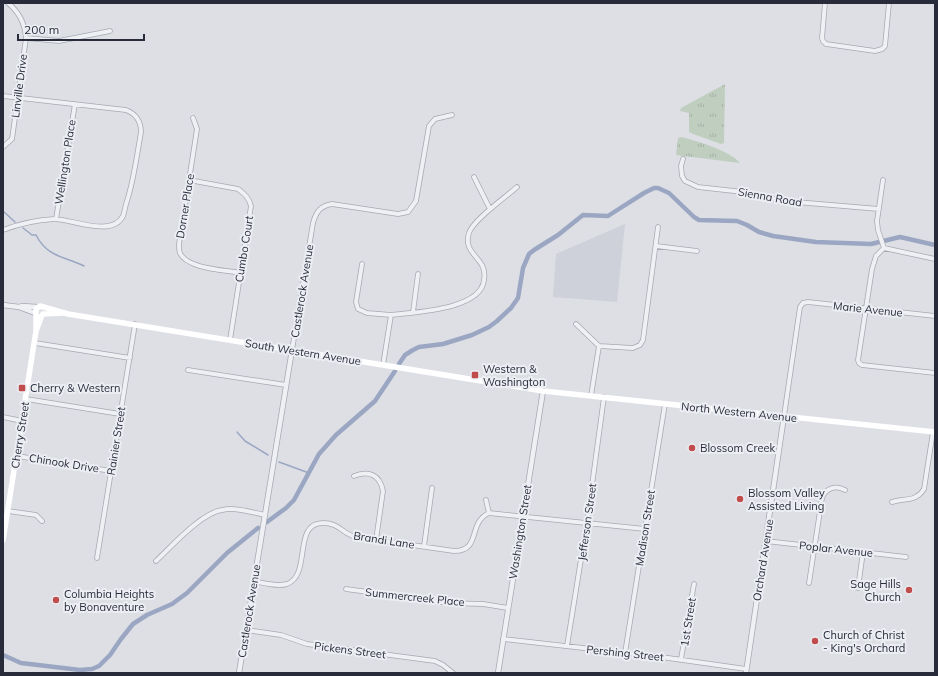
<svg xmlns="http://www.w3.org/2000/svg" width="938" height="676" viewBox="0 0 938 676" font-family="Mulish,sans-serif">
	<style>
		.built { fill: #cfd1da }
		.grass { fill: url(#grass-tufts) }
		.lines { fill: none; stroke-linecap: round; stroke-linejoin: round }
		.stream { stroke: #9ba7c2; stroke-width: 1.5 }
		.canal { stroke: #9ba7c2; stroke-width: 4.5 }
		.minor-casing { stroke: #a7a9b2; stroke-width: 5.5 }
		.tertiary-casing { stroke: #a7a9b2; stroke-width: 6 }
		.minor { stroke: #eff0f4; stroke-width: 4 }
		.tertiary { stroke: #eff0f4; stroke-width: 4.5 }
		.secondary { stroke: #fff; stroke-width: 5.5 }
		.poi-dot { fill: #c04d4c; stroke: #eceef3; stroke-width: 1.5 }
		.labels { text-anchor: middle; stroke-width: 4; stroke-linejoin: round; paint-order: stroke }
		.street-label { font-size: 11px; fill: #282b3a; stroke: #eceef3 }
		.poi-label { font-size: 11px; fill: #282b3a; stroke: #eceef3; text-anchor: start }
	</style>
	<defs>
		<pattern id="grass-tufts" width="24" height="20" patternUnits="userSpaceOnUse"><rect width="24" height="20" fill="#c0cebf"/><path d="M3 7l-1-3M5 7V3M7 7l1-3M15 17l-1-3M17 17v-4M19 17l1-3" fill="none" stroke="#a5b1a5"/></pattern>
	</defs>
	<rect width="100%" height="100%" fill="#dddfe5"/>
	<!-- built -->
	<path class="built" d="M625,224L617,302L553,297L556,254Z"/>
	<!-- grass -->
	<path class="grass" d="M725,84L724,143L721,144L693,134L689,132V113L680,111L681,108Z
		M682,137C699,142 729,150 740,163L676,155L678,138Z"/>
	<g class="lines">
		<!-- stream -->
		<path class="stream" d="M3,211L15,222
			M23,228L32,235H36C48,258 64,256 84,266
			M237,432L245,441L268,455
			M279,462L309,473"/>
		<!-- canal -->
		<path class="canal" d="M399,364L405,355L413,350L419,347L443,344L472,335L489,327L497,321L511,308L518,298L523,268L529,254L534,250L558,235L583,215L608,216L611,214L644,193L654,188H658L669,193L694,217L699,220L737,221L747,225L759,232L773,236L816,242L871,244L900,237L935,245
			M267,522L286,508L294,500L319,454L336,435L375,401L395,371
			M3,655L21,663L80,670L92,669L99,666L110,655L121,639L133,624L147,615L172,604L187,593L227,553L258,528"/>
		<defs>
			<path id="minor" d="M825,3L822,38L823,41L826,44L875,51L882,49L885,46L889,3
				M26,38L59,41L110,31
				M3,96L126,110C136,114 141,121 141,132C137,155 134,179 127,201C125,206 125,211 123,216C112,238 72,219 54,219C36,220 19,224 3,230
				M193,118L197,129L179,244C179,246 179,251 180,253C187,269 225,270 241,273
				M3,147L12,139L13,132L26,38C25,24 19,12 8,3
				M683,159L681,166L682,176L685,181L698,187L743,192L784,201L879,209
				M474,177L490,209
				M189,180L238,189C245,194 249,198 251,206L230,340
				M883,180L877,221L878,230L884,248
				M56,219L75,104
				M656,246L697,251
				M935,259L884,248L876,256L872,269L858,360L859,363L862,365L935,373
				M362,264L356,302L358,309L367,313L391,315
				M413,312L418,274
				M576,324L599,346
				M35,343L130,358
				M599,346L633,348L640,345L643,340L658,227
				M292,350L313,223C316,212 320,206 332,204L398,214L408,212L416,201L429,126L435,119L452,115
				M383,365L391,315C414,312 481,310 484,280C485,275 484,269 482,265C475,254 464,248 469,233C473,220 506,197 517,187
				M188,370L286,385
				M591,396L599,346
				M26,399L120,414
				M784,416L800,307L803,303L808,302L935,316
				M3,417L22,421
				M17,456L111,471
				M354,476C369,470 380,475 383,491L376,540
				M486,500L489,513
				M892,502C905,498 916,502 924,489L933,432
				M8,511L36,515L42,521
				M766,541L906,557
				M424,546L432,488
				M97,558L135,324
				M156,561C172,546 201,513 222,510C235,507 251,512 265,515
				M254,581C264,583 277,587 287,584C312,575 292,523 323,523C340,523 342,534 356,537L454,551C482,551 467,523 489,513L645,529
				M809,583L822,498C826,488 835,485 845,490
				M858,588L863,552
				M346,589L448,603L483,604L508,608
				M246,630L281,635L307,644L435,661L443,665L453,673
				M503,639L654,656L746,669
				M567,646L587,522L604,397
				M625,653L665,404
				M681,659L694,584"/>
			<path id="tertiary" d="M3,305L19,307L35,313
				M19,307L22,306L37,307
				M239,673L292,350
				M498,673L543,391
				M746,673L784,416"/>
		</defs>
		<!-- minor casing -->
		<use href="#minor" class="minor-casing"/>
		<!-- tertiary casing -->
		<use href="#tertiary" class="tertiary-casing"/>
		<!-- minor -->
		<use href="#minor" class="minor"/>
		<!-- tertiary -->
		<use href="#tertiary" class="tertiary"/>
		<!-- secondary -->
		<path class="secondary" d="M43,314L63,313
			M36,315V309L40,306L68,314L543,391L935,432
			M36,315V330
			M3,540L36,331L42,315"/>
	</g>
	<!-- markers -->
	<g class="poi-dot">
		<rect x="471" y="371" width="8" height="8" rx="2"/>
		<rect x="18" y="384" width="8" height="8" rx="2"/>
		<circle cx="692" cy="448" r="4"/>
		<circle cx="740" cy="499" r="4"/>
		<circle cx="909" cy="590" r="4"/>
		<circle cx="56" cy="600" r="4"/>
		<circle cx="815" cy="641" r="4"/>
	</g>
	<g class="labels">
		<!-- street labels -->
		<g class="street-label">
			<text transform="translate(19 86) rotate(-83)" y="4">Linville Drive</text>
			<text transform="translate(65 162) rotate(-81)" y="4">Wellington Place</text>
			<text transform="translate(770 197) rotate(10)" y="4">Sienna Road</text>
			<text transform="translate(185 206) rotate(-81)" y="4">Dorner Place</text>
			<text transform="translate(244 249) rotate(-81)" y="4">Cumbo Court</text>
			<text transform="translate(302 291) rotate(-81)" y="4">Castlerock Avenue</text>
			<text transform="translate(868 309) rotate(6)" y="4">Marie Avenue</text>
			<text transform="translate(303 352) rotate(9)" y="4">South Western Avenue</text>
			<text transform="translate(739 412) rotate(6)" y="4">North Western Avenue</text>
			<text transform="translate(20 435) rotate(-81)" y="4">Cherry Street</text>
			<text transform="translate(116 441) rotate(-81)" y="4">Rainier Street</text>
			<text transform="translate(64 463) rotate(9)" y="4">Chinook Drive</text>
			<text transform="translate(587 522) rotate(-82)" y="4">Jefferson Street</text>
			<text transform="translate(645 528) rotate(-81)" y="4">Madison Street</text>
			<text transform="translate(520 532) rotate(-81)" y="4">Washington Street</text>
			<text transform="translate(384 540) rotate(9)" y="4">Brandi Lane</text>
			<text transform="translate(836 549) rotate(6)" y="4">Poplar Avenue</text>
			<text transform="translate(763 560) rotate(-81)" y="4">Orchard Avenue</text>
			<text transform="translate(415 597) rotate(6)" y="4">Summercreek Place</text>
			<text transform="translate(249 611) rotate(-81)" y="4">Castlerock Avenue</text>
			<text transform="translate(688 622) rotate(-81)" y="4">1st Street</text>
			<text transform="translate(350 650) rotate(7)" y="4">Pickens Street</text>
			<text transform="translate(625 653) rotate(6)" y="4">Pershing Street</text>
		</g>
		<!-- poi labels -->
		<g class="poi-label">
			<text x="483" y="373">Western &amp;<tspan x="483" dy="13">Washington</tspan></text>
			<text x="30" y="392">Cherry &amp; Western</text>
			<text x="700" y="452">Blossom Creek</text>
			<text x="748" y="497">Blossom Valley<tspan x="748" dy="13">Assisted Living</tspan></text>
			<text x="901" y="588" text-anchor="end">Sage Hills<tspan x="901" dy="13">Church</tspan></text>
			<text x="64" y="598">Columbia Heights<tspan x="64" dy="13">by Bonaventure</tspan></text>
			<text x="823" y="639">Church of Christ<tspan x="823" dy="13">- King's Orchard</tspan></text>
		</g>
	</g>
	<!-- border -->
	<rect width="938" height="676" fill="none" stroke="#282b3a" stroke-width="8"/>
	<!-- scale -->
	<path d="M18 34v6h126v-6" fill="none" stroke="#282b3a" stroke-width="2"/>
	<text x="24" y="34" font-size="12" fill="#282b3a" stroke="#eceef3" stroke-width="3" paint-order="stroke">200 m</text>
</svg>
